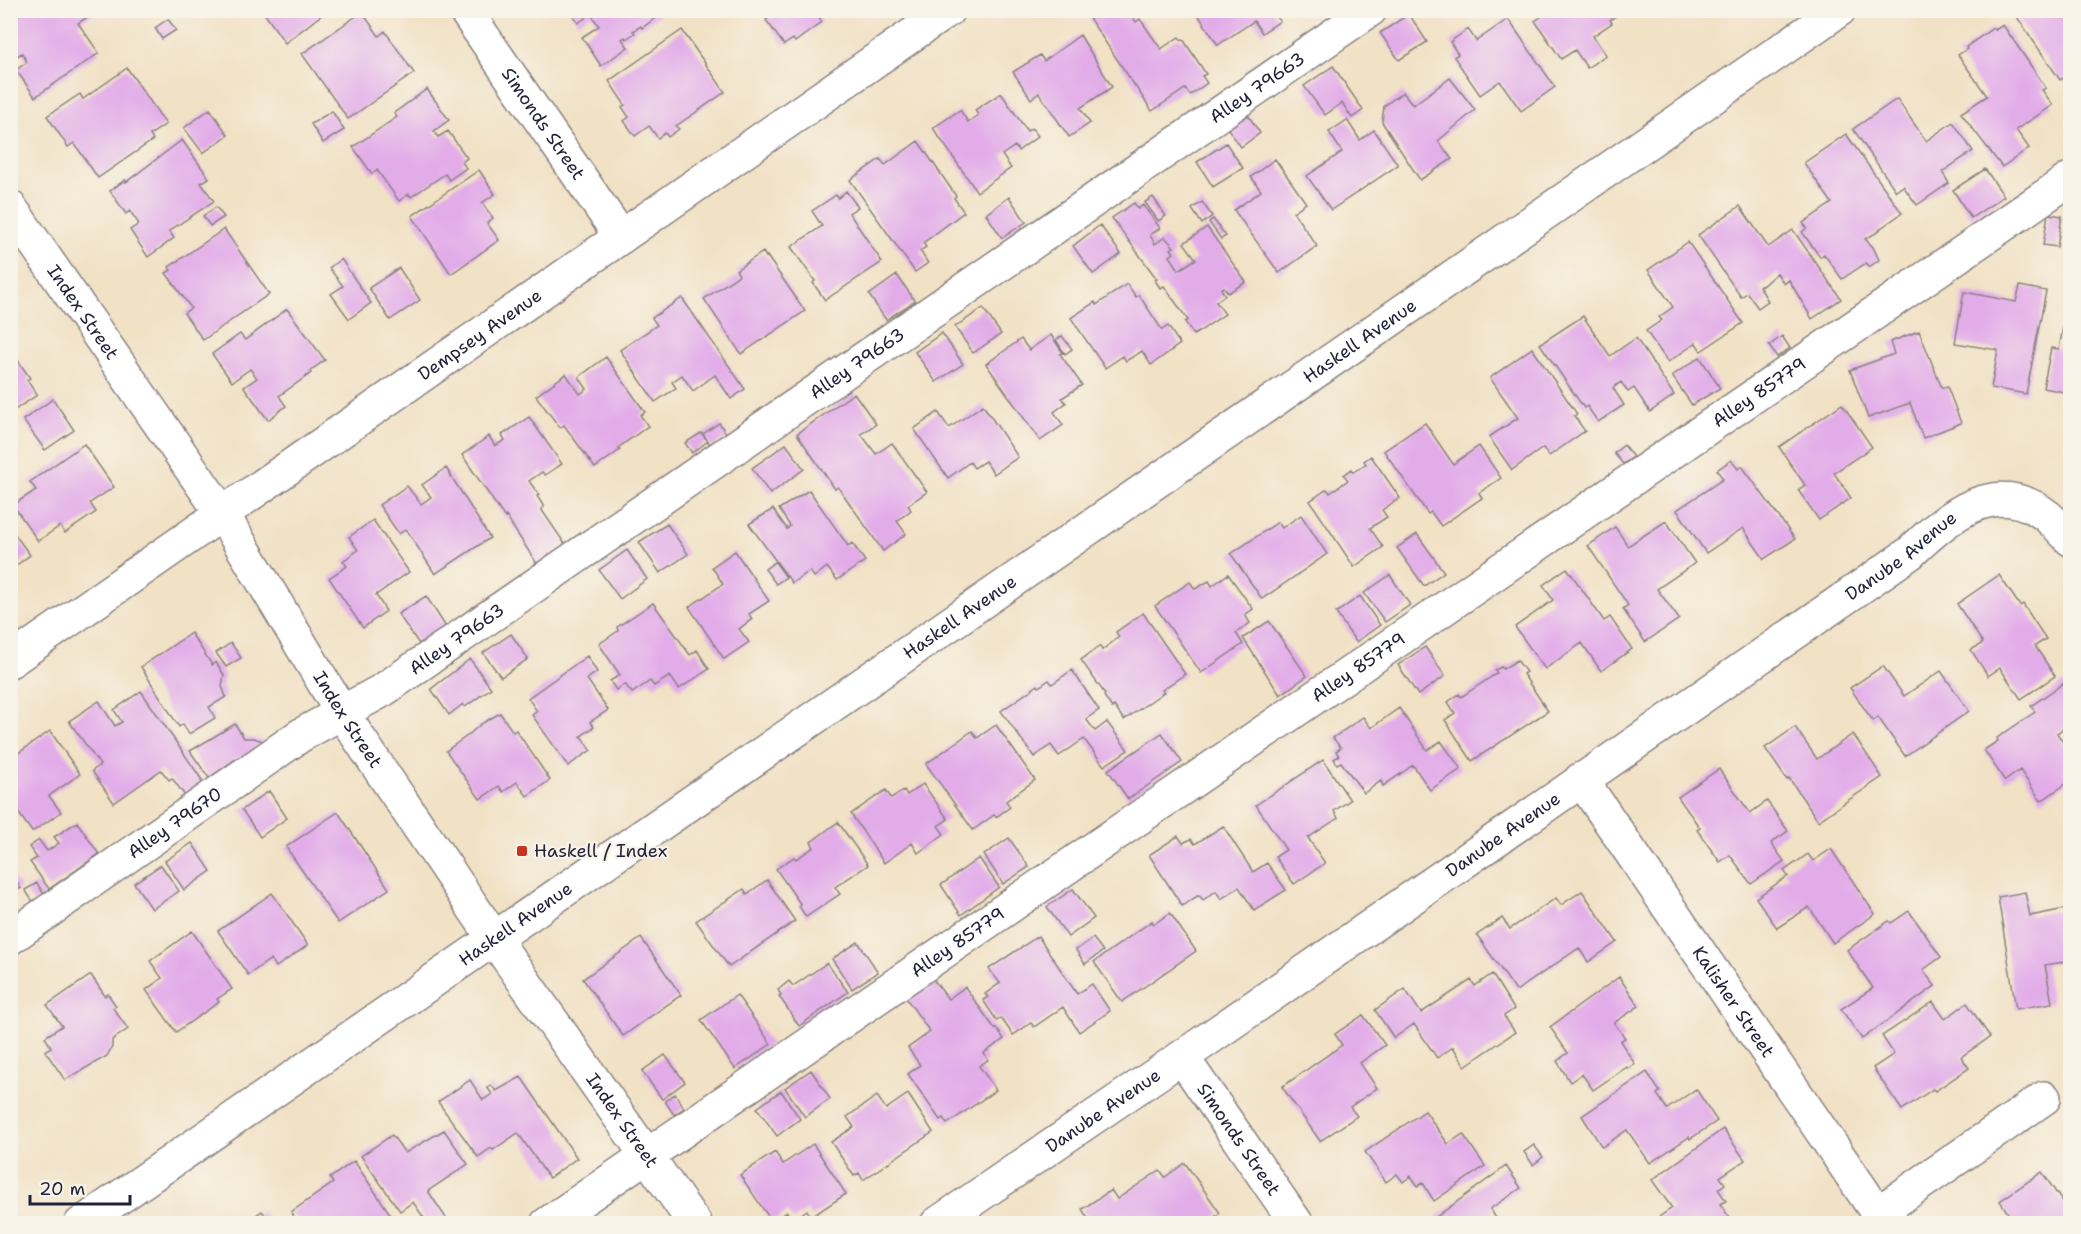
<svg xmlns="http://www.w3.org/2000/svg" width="2081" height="1234" viewBox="0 0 2081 1234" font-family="'Shantell Sans',sans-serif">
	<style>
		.building { fill: #e2ace9 }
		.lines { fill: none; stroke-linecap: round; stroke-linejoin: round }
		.minor-casing { stroke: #8a8280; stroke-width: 36 }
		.major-casing { stroke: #8a8280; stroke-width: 36 }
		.minor { stroke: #fff; stroke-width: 33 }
		.major { stroke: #fff; stroke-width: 33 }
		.poi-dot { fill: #c8321e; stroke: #f7f3e8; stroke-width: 2 }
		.labels { text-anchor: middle; stroke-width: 4.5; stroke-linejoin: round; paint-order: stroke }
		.street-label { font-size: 18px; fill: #22223b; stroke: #f7f3e8 }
		.poi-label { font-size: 18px; fill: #22223b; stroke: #f7f3e8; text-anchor: start }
	</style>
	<rect width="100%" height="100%" fill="#f7f3e8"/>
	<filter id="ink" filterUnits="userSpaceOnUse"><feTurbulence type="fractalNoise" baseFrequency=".0167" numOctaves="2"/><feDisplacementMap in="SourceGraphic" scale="12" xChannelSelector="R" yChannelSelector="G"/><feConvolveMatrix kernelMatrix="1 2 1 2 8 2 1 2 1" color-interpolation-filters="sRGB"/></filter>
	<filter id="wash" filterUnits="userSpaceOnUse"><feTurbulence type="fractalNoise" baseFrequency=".008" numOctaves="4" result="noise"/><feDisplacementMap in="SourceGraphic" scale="24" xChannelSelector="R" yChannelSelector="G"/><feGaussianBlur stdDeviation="1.35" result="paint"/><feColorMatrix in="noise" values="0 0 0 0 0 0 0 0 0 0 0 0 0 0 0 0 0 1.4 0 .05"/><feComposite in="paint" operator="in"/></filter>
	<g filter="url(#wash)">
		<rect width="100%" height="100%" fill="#f1e1c5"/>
		<g id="blocks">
			<!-- building -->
			<path class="building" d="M26,10L96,12L78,23L99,53L35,97L16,70L27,62L22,53L17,56L10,47V21Z
				M262,10H328L285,43Z
				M569,10H666L642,28L641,26L633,31L635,33L626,39L625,37L622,39L628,47L601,66L582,37L599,26L591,14L578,23Z
				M772,10H814L822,22L795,42L793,39L784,45L766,20L775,14Z
				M1100,10H1128L1136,22L1140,19L1161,49L1179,37L1181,40L1183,39L1206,74L1202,76L1207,83L1190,95L1185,89L1152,111L1089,18Z
				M1195,10H1272L1280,21L1262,33L1254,21L1218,45Z
				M1543,10H1624L1610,20L1612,23L1593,36L1606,55L1587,68L1575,50L1561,59L1535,21L1545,14Z
				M2027,10H2070V90L2063,78L2060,80L2017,17Z
				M362,12L379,36L385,31L414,73L348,119L302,54Z
				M1409,14L1427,42L1399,60L1380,33Z
				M168,19L176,30L162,39L155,28Z
				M1508,19L1555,87L1521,111L1500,81L1480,95L1454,57L1458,54L1450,42L1468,29L1476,41Z
				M2003,25L2046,88L2042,90L2053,105L2016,130L2029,148L2002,167L1961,113L1987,96L1958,55L1967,49L1966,47L1993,28L1995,30Z
				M682,30L725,92L676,126L679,129L668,137L665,133L658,138L649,126L635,136L624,121L629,117L622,107L625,105L609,81Z
				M1080,35L1112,87L1080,108L1090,123L1069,137L1039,93L1031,99L1013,72L1040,55L1044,61Z
				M1333,66L1363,110L1352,118L1342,103L1325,115L1304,86Z
				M127,68L166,124L150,135L153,140L98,178L74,143L68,147L47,116L80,94L83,99Z
				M1450,78L1475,110L1438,141L1452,159L1420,180L1382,122L1384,106L1403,92L1413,105Z
				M427,89L449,120L434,131L438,137L448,131L467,158L462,162L466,168L449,180L445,174L411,197L409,194L399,201L377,170L372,174L353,147L397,117L394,113Z
				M1001,93L1027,131L1032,128L1038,136L1018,151L1015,146L1002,155L1011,168L977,192L933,128L960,110L968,122L978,115L975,110Z
				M1897,99L1926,141L1953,122L1973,151L1942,172L1949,183L1917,205L1903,186L1896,191L1853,129Z
				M210,109L228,135L203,153L184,128Z
				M332,111L344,130L323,143L311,124Z
				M1248,115L1260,133L1241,147L1228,129Z
				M1347,120L1360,140L1374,130L1398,165L1331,210L1307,176L1342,152L1329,132Z
				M1846,134L1902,213L1881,228L1878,232L1865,239L1873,247L1879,260L1869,267L1866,263L1842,279L1824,254L1820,257L1802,232L1807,228L1803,223L1832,203L1804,163Z
				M182,140L209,178L201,183L214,201L169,231L174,238L148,257L130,230L139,224L130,211L126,214L110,191L125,180L126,182Z
				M918,141L956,196L954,198L964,212L923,243L926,247L920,251L928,263L915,272L850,180L880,159L885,165Z
				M1226,143L1243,168L1213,187L1197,162Z
				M1275,159L1306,203L1293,212L1317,246L1279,273L1234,210L1261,191L1251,177Z
				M1985,169L2004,196L1971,218L1953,190Z
				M479,170L495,194L482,203L493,218L487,223L499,240L451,274L412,216Z
				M846,191L858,207L849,213L882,262L825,300L813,283L815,281L791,247L822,226L812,211L836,195L838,198Z
				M1009,197L1026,222L1002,238L986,214Z
				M1153,197L1166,216L1158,221L1145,202Z
				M1202,202L1212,216L1202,224L1192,209Z
				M1134,203L1138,209L1143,205L1160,228L1150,235L1155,244L1165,237L1174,247L1171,249L1174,253L1170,256L1179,270L1196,259L1184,243L1207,227L1246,282L1228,293L1224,287L1221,289L1225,295L1216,302L1225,314L1194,335L1185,322L1188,320L1164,286L1160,288L1155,280L1157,279L1112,218Z
				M1740,206L1768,247L1793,230L1841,299L1812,319L1789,280L1784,284L1777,273L1762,286L1760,285L1759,286L1768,301L1758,308L1747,293L1741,297L1698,235Z
				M216,207L224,217L210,226L203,216Z
				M2048,214L2062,216L2057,247L2043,245Z
				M1213,219L1226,236L1221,239L1209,222Z
				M1100,225L1121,254L1093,274L1073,246Z
				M224,229L269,294L203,340L184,313L191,308L166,273L171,270L169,267Z
				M1688,242L1743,323L1701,351L1696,343L1668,362L1646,331L1662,320L1659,317L1673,307L1648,270Z
				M763,252L766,257L767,256L805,311L741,354L704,299L739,275L736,270Z
				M341,259L371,303L349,319L331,294L343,286L329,268Z
				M399,268L420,300L390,320L369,288Z
				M897,275L915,301L886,320L869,295Z
				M1127,284L1136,297L1139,295L1162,330L1168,326L1180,344L1151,365L1142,351L1126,361L1123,356L1105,368L1071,318L1095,302L1096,305Z
				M2020,286L2046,291L2026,394L1991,388L1998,350L1955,343L1964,292L2016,302Z
				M682,298L745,389L731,399L715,375L693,391L682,375L672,382L676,388L655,402L620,350L657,325L652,318Z
				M2067,305L2070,306V393L2043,388L2051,348L2059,349Z
				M983,308L1001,334L973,353L955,327Z
				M287,309L325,360L310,371L311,373L279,396L286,406L268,420L244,387L257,378L250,369L232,382L212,354L240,334L245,340Z
				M1583,316L1610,356L1636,338L1674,395L1650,412L1634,388L1628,392L1621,382L1613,388L1624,405L1598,422L1587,406L1584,408L1540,344Z
				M1919,331L1942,388L1947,386L1961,423L1923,438L1910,403L1868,418L1850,370L1894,354L1890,342Z
				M942,333L963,364L936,382L915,352Z
				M1051,335L1063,353L1060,354L1082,385L1062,398L1066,403L1054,412L1063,425L1040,441L986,364L1021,339L1029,350Z
				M1062,336L1072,349L1065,354L1056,340Z
				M1782,336L1790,348L1777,357L1769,346Z
				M1532,348L1577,414L1574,416L1585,431L1549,456L1543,448L1512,470L1489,437L1518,418L1490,378Z
				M10,349L30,378L27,380L37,395L10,413Z
				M606,357L645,412L640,415L648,426L618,448L620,450L595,468L564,425L560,428L536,396L566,374L580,394L587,389L579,377Z
				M1700,357L1720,388L1692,405L1672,376Z
				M854,393L876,424L861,434L876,454L892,443L927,492L908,505L911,510L897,521L906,534L883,551L838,487L835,489L797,434Z
				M53,399L74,430L45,450L23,420Z
				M1842,404L1872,447L1834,473L1851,498L1819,520L1798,490L1805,485L1779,447Z
				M983,405L1018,457L994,474L985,461L974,468L970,462L948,478L914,429L938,412L949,428Z
				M529,417L562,464L545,475L542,472L529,481L539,495L537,496L544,507L541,509L565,544L537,564L506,516L505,518L462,455L489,436L495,446L505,440L502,435Z
				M719,423L728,436L712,447L703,434Z
				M1425,423L1453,464L1479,446L1501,478L1479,493L1482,498L1441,526L1431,512L1428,514L1384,451Z
				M701,433L708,441L692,453L685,443Z
				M84,444L114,487L90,503L96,512L65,533L60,526L38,541L13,505L36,490L30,482Z
				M786,444L804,469L770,494L752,468Z
				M1624,445L1633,457L1623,464L1614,453Z
				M1371,456L1400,498L1382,510L1387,517L1370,528L1383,547L1354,567L1310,501L1327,489L1330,493L1348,480L1344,475L1352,469L1353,472L1366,464L1364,461Z
				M1731,460L1738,469L1742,466L1795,539L1764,559L1743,528L1706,553L1677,510L1723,479L1717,470Z
				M446,468L490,538L435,574L406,529L399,534L379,505L407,486L421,504L431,497L422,485Z
				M809,490L848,546L852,543L865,561L837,580L827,567L814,577L810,571L792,583L749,524L773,509L787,529L790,526L779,509Z
				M1301,515L1327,554L1262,599L1231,554L1278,522L1282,528Z
				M373,520L409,572L376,595L386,611L363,628L329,578L347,566L343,561L358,550L349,537Z
				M1666,521L1695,563L1657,589L1679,619L1645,642L1623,609L1628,605L1588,546L1615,527L1628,546Z
				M667,524L688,554L660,573L639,542Z
				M10,528L30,555L10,570Z
				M1417,534L1444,572L1424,586L1397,548Z
				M627,550L647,579L620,599L599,570Z
				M735,551L769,601L749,614L752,619L739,629L749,642L724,659L689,607L723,584L712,567Z
				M775,562L786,577L776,584L765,569Z
				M1567,568L1604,621L1610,617L1632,649L1601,671L1582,643L1545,669L1515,627L1553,600L1543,585Z
				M1228,574L1253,609L1245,615L1250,623L1236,633L1243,644L1201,673L1155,606L1190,582L1195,589L1209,581L1212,586Z
				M1390,575L1410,605L1385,622L1364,593Z
				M1999,575L2020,606L2023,604L2046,639L2035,646L2055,676L2021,699L2000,668L1988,676L1971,650L1983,643L1957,604Z
				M426,596L446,627L419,644L398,614Z
				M1360,596L1380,625L1356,642L1336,613Z
				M653,603L690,655L697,650L709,669L679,689L670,676L654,686L650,681L632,693L625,684L616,690L610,681L620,675L599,644L618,631L617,627Z
				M1143,613L1185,674L1162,690L1164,692L1124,720L1114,706L1112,708L1104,696L1105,694L1081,660L1100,646L1102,650L1119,637L1116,632Z
				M1269,621L1307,676L1280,695L1243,638Z
				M191,633L212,665L216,662L224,675L222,686L226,697L209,707L215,718L189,734L183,724L179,727L141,667Z
				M511,634L528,659L501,677L483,653Z
				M231,643L241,658L226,667L216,653Z
				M1425,647L1445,676L1418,695L1398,665Z
				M587,656L597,672L587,679L608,710L590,722L594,727L581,736L591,750L568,766L532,715L537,711L528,698Z
				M470,659L491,688L465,707L463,704L449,715L431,689Z
				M1517,660L1526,672L1523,674L1548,711L1472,761L1445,720L1455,713L1448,702L1459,694L1461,697L1497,673L1495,670L1501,667L1503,669Z
				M1883,666L1904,696L1941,671L1969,711L1905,756L1878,717L1873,721L1850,688Z
				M1072,670L1099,710L1086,719L1095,731L1107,722L1128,750L1104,766L1084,739L1059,756L1051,745L1034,757L1001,711L1038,685L1039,687L1049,680L1052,684Z
				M2064,683L2070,692V724L2057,733L2070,753V781L2041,801L2020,770L2005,781L1984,750L1998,741L1997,738L2035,712L2031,706Z
				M141,691L202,780L201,781L206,788L188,800L172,778L169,780L161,770L114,803L92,771L100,765L69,721L99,701L115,726L122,722L114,710Z
				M1399,708L1427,750L1441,741L1461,769L1430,790L1413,765L1383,786L1381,781L1364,793L1341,762L1337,764L1334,759L1339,756L1336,751L1341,748L1333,738L1363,717L1371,728Z
				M500,713L513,732L516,730L550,780L527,796L517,782L503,792L499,786L480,799L446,751L467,736L481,724Z
				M235,724L244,738H254L268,743L249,757L237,758L209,778L190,751Z
				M996,725L1035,780L1006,801L1010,807L996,817L994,815L973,830L926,764L972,731L977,738Z
				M1795,727L1817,759L1853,734L1882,777L1818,821L1789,778L1787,780L1765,748Z
				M50,731L80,774L49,796L61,812L32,832L10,801V759Z
				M1162,733L1182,762L1128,799L1108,770Z
				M1323,760L1350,800L1334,811L1338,818L1308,838L1325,863L1294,884L1275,857L1286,850L1256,805Z
				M1719,769L1750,813L1767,801L1788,831L1771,843L1784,861L1751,884L1730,855L1720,862L1697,830L1700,828L1678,797Z
				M923,784L948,819L938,826L944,834L918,853L912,843L884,863L851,814L886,790L891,798L904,790L907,795Z
				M269,791L287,818L260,837L242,810Z
				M338,812L389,889L338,923L286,847Z
				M77,822L99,854L49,889L30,862L37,858L29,847L39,840L47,851L59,843L54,837Z
				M838,822L868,865L835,887L840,894L806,917L799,906L801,905L776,869L794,857L796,859L814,847L811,842Z
				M1223,826L1253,872L1267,863L1286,890L1254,910L1239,887L1221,899L1216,891L1203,900L1199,895L1182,906L1149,855L1178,836L1183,843L1191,839L1195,844Z
				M1009,838L1029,867L1003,884L984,855Z
				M192,843L211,871L184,890L165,861Z
				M1831,849L1875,914L1833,943L1809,907L1777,928L1756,898L1788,876L1784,871L1808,854L1813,861Z
				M979,858L999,887L961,915L941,885Z
				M161,865L179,891L152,909L134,883Z
				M10,874L21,888L10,895Z
				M767,880L795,921L729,967L696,921L744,889L747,894Z
				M37,883L45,896L34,903L25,890Z
				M1073,889L1094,918L1068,937L1047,907Z
				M1582,891L1617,942L1588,962L1579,948L1516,991L1477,935L1502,918L1510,929L1556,898L1561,905Z
				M2025,892L2030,916L2070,908V961L2045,965L2052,1003L2016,1009L1998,897Z
				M272,893L308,945L276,967L271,959L248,975L218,931Z
				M1909,911L1941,957L1923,970L1935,986L1862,1039L1841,1009L1873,988L1847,950L1889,921L1891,923Z
				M1170,913L1196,951L1122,1002L1094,962L1152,921L1154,924Z
				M192,931L232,989L217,999L219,1002L176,1032L146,990L162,978L150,961Z
				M1038,936L1077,994L1092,984L1110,1011L1079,1032L1063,1007L1034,1027L1031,1023L1013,1035L1001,1018L997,1021L983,1000L988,997L985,994L1000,983L989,969Z
				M641,938L681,995L623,1036L583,979Z
				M1093,938L1103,951L1085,964L1076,950Z
				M858,942L878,972L852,989L832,959Z
				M827,963L848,992L799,1026L779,996L781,995L778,990L789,981L793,986Z
				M1492,974L1514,1009L1504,1016L1515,1032L1465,1066L1453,1047L1437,1058L1414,1024L1394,1038L1375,1010L1405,989L1421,1013L1471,980L1475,986Z
				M91,975L105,996L108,994L116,1006L113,1008L128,1029L112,1040V1047L107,1056L65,1080L45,1051L51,1047L45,1037L62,1026L47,1005Z
				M1619,977L1639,1006L1614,1023L1625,1038L1620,1041L1635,1064L1628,1069L1627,1067L1593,1090L1582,1074L1570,1082L1557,1061L1568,1053L1550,1027Z
				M933,979L948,999L965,987L995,1029L996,1028L1004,1039L984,1053L988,1060L979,1066L996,1090L947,1124L943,1118L940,1120L908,1074L920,1065L908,1048L930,1032L906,998Z
				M737,995L771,1044L735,1069L701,1020Z
				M1933,1002L1945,1019L1967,1003L1990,1037L1961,1057L1969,1068L1935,1091L1933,1089L1902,1110L1873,1068L1894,1054L1882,1036Z
				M1363,1015L1385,1045L1360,1063L1377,1088L1350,1107L1357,1116L1320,1141L1282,1087L1342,1045L1335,1034Z
				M665,1055L685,1082L662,1099L642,1071Z
				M811,1070L830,1099L805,1117L785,1088Z
				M1647,1072L1660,1092L1657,1094L1667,1109L1696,1089L1717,1121L1690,1139L1689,1137L1650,1163L1627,1130L1602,1147L1582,1116Z
				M521,1077L577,1158L549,1178L518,1133L493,1150L491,1148L478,1157L438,1102L470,1080L483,1100L492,1094L487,1087L491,1085L496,1091Z
				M781,1091L800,1119L777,1136L757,1108Z
				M675,1094L684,1108L674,1115L665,1101Z
				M908,1094L933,1132L863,1180L859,1173L854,1176L831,1142L854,1127L847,1117L877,1096L886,1109Z
				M1425,1111L1448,1144L1463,1134L1485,1166L1434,1201L1423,1183L1418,1186L1411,1176L1403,1182L1397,1174L1386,1182L1365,1152Z
				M1723,1129L1745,1160L1720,1177L1725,1184L1718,1189L1726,1201L1720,1204L1732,1221L1728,1224H1663L1659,1217L1672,1208L1652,1180Z
				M444,1130L468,1164L428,1191L450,1224H423L426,1221L413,1202L400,1211L361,1156L392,1135L405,1153Z
				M813,1144L846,1194L811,1217L807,1210L793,1220L787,1212L772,1222L740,1175L775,1152L783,1164Z
				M1534,1145L1543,1157L1533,1165L1524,1152Z
				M354,1161L397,1224H299L291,1212L333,1183L330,1178Z
				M1185,1163L1220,1213L1205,1224H1091L1082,1209L1111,1190L1117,1199L1160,1170L1165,1177Z
				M1506,1166L1521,1188L1490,1209L1500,1224H1439L1435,1218Z
				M2042,1172L2070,1213V1224H2015L2000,1201Z
				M262,1211L271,1224H243Z"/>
		</g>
	</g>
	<g filter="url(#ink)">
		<use href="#blocks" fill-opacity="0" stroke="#8a8280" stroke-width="1.5"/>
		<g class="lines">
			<defs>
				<g id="minor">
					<path id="s1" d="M465,10L621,237"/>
					<path id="s2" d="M10,207L223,515L342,713L495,940L695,1224"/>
					<path id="s3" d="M10,661L948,10"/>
					<path id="s4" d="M1581,779L1885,1224"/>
					<path id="s5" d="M10,938L301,735L383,690L1370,10"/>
					<path id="s6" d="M1182,1057L1297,1224"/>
					<path d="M1878,1213L2044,1098"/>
					<path id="s7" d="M547,1224L2070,179"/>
					<path id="s8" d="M937,1224L1182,1057L1910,553C1948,516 1995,476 2047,516C2055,523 2063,531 2070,539"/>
				</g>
				<g id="major">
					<path id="s9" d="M81,1224L1839,10"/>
				</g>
			</defs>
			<!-- minor casing -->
			<use href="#minor" class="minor-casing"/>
			<!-- major casing -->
			<use href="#major" class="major-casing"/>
			<!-- minor -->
			<use href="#minor" class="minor"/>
			<!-- major -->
			<use href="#major" class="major"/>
		</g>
	</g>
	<!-- markers -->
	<rect class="poi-dot" x="516" y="845" width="12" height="12" rx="3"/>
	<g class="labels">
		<!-- street labels -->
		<g class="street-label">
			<text dy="6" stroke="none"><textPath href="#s5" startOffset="1510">Alley 79663</textPath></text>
			<text dy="6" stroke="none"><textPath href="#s1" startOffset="138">Simonds Street</textPath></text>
			<text dy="6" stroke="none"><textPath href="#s2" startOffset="128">Index Street</textPath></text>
			<text dy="6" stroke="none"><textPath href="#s3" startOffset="572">Dempsey Avenue</textPath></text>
			<text dy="6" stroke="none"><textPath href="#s9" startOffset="1554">Haskell Avenue</textPath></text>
			<text dy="6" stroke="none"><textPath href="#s5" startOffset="1024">Alley 79663</textPath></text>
			<text dy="6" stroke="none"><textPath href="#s7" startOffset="1470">Alley 85779</textPath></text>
			<text dy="6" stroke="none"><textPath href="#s8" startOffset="1173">Danube Avenue</textPath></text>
			<text dy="6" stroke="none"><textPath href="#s9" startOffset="1068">Haskell Avenue</textPath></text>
			<text dy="6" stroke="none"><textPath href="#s5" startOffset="538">Alley 79663</textPath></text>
			<text dy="6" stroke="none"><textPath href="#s7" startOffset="984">Alley 85779</textPath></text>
			<text dy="6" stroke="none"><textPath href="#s2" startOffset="614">Index Street</textPath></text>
			<text dy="6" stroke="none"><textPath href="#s5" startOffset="201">Alley 79670</textPath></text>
			<text dy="6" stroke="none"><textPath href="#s8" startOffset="687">Danube Avenue</textPath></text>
			<text dy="6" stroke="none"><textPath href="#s9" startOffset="528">Haskell Avenue</textPath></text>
			<text dy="6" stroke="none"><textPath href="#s7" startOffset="498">Alley 85779</textPath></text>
			<text dy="6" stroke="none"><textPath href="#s4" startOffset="270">Kalisher Street</textPath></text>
			<text dy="6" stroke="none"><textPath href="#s8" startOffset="201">Danube Avenue</textPath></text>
			<text dy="6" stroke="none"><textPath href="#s2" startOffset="1100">Index Street</textPath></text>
			<text dy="6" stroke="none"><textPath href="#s6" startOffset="100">Simonds Street</textPath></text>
		</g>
		<!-- poi labels -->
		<g class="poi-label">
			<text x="534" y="857">Haskell / Index</text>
		</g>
	</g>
	<!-- margin -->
	<rect width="2081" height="1234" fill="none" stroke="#f7f3e8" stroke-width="36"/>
	<!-- scale -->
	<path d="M30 1195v9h100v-9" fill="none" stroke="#22223b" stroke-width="3"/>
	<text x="39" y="1195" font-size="18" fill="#22223b" stroke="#f7f3e8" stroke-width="4.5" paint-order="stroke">20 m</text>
</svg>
